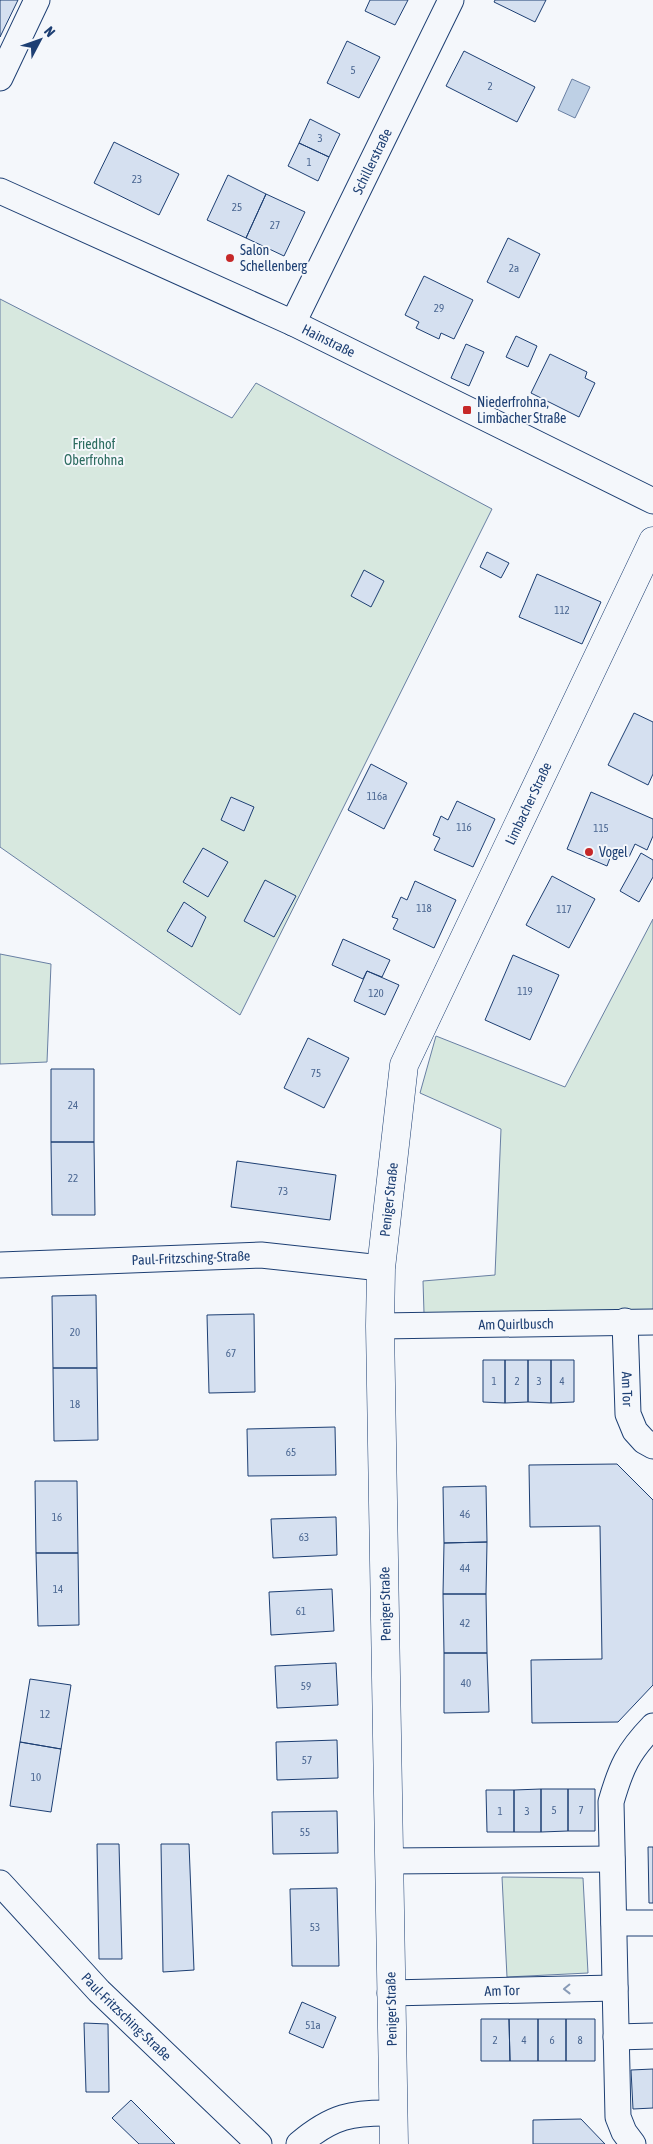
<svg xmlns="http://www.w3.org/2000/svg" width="653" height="2144" viewBox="0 0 653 2144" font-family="'Asap Condensed',sans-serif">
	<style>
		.green { fill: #d7e8df; stroke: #687fa3 }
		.water { fill: #bed0e5; stroke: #687fa3 }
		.building { fill: #d5e0f0; stroke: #1d3f73 }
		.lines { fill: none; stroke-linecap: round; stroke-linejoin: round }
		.street-casing { stroke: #1d3f73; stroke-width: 27 }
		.secondary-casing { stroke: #1d3f73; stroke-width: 29 }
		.street { stroke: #f4f7fb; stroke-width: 25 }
		.secondary { stroke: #f4f7fb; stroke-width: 28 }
		.oneway { stroke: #889bb7 }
		.poi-dot { fill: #c62828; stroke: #f4f7fb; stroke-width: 2 }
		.labels { text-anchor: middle; stroke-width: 4; stroke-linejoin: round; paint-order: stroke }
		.number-label { font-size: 11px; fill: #4b6792 }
		.street-label { font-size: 14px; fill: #1d3f73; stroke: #f4f7fb }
		.poi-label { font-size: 14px; fill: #1d3f73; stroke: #f4f7fb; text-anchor: start }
		.park-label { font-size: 14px; fill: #2c6c60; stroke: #f4f7fb }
	</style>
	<rect width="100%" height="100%" fill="#f4f7fb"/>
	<!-- green -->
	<path class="green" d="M0,299L232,418L256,383L492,509L240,1015L0,847Z
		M653,919V1310L424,1313L423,1281L495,1275L501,1129L420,1093L436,1036L565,1087Z
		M0,954L51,964L47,1062L0,1064Z
		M502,1877L583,1878L588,1973L507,1977Z"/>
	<!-- water -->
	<path class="water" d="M572,79L590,87L575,118L558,110Z"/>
	<!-- building -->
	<path class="building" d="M0,0H18L0,37Z
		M370,0H408L395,25L365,11Z
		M495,0H546L535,22L494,2Z
		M347,41L380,57L359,98L327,83Z
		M464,51L535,87L517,122L446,86Z
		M310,119L340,134L329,157L299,143Z
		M114,142L179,174L159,215L94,183Z
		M299,143L329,157L318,181L288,166Z
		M228,175L266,194L246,238L207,220Z
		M266,194L305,212L284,256L246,238Z
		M508,238L540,254L519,298L487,282Z
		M424,276L473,300L454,339L441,333L439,339L416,328L419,322L405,315Z
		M516,336L537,346L528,367L506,357Z
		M466,344L484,352L469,386L451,378Z
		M550,354L587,372L585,378L595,383L579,417L531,393Z
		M487,552L509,563L501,578L480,567Z
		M364,570L384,581L371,607L351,596Z
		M537,574L601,602L582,644L519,617Z
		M634,713L653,722V774L648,785L608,765Z
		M371,764L407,783L384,829L348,810Z
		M591,792L653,819V836L647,850L635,844L629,857L613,850L607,866L567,849Z
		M231,797L254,807L244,831L221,820Z
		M457,801L495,819L473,867L434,850L440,838L433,835L441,816L448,820Z
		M203,848L228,862L208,897L183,882Z
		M641,853L653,860V877L639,902L620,891Z
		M552,876L595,899L569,948L526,925Z
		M265,880L296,896L274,937L244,921Z
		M415,881L456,900L434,948L393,929L398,919L392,917L401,897L407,900Z
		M184,902L206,917L192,947L167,931Z
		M343,939L390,960L382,977L367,971L363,979L332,965Z
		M513,955L559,975L530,1040L485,1020Z
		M367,971L399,985L385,1015L354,1001Z
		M308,1038L349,1058L324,1108L284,1088Z
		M51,1069H94V1142H51Z
		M51,1142H94L95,1215H52Z
		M237,1161L336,1175L330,1220L231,1207Z
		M96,1295L97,1368H53L52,1296Z
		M254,1314L255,1392L209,1393L207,1315Z
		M483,1360H505V1403L483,1402Z
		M505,1360H528V1402L505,1403Z
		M528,1360H551V1403L528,1402Z
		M551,1360H574V1402L551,1403Z
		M53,1368H97L98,1440L54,1441Z
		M335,1427L336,1475L248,1476L247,1429Z
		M617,1464L653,1500V1685L618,1722L532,1723L531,1660L602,1659L600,1526L530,1527L529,1465Z
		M35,1481H77L78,1553H36Z
		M486,1486L487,1542L444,1543L443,1487Z
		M336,1517L337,1555L273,1558L271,1519Z
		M487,1542L486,1594H443L444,1543Z
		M36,1553H78L79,1625L38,1626Z
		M332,1589L334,1631L271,1635L269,1592Z
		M443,1594H486L487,1653H444Z
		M444,1653H487L489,1712L444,1713Z
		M336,1663L338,1705L277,1708L275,1666Z
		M30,1679L71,1685L61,1749L20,1742Z
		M337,1740L338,1778L277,1780L276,1742Z
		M20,1742L61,1749L51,1812L10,1806Z
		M541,1789H568V1831L541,1832Z
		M541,1789V1832H514V1790Z
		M568,1789H595V1831H568Z
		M486,1790H514V1832H487Z
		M337,1811L338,1853L273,1854L272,1812Z
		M97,1844H119L122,1959H99Z
		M161,1844H189L194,1970L163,1972Z
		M648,1847H653V1903H649Z
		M337,1888L339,1966H292L290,1889Z
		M302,2002L336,2017L323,2048L289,2033Z
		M481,2019H509L510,2061H481Z
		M509,2019H538V2061H510Z
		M538,2019H566V2061H538Z
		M566,2019H595V2061H566Z
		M84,2023L108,2024L109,2092H86Z
		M653,2069V2108L633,2109L631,2070Z
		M131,2100L175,2144H139L112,2118Z
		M581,2119L605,2144H533V2120Z"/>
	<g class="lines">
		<defs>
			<g id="street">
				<path d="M0,78L37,0"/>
				<path id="s1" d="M0,191L293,323L653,501"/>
				<path id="s2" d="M293,323L451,0"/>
				<path id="s3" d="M0,1265L261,1255L381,1268"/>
				<path id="s4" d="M625,1321L628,1414L635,1431L644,1441L653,1446"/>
				<path id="s5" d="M380,1326L653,1322"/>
				<path d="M389,1861L612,1859"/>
				<path id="s6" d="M0,1883L99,1991L259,2144"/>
				<path d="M614,1923H653"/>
				<path id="s7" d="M390,1993L615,1988"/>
				<path d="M616,2037L653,2036"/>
				<path d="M299,2144C332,2116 352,2112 394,2113"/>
				<path d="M633,2144L624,2132L618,2117L611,1802C621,1767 628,1752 653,1726"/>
			</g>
			<g id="secondary">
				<path id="s8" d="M394,2144L380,1326L381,1268L404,1065L653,541"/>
			</g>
		</defs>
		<!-- street casing -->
		<use href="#street" class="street-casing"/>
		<!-- secondary casing -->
		<use href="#secondary" class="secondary-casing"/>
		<!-- street -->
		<use href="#street" class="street"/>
		<!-- secondary -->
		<use href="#secondary" class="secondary"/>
	</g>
	<!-- one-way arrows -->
	<defs><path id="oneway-chevron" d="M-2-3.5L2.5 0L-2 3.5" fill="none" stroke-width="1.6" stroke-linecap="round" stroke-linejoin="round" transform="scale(1.25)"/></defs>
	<use class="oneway" href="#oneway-chevron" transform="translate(567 1989) rotate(179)"/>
	<!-- markers -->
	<g class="poi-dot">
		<circle cx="230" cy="258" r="5"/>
		<rect x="462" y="405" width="10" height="10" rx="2.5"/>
		<circle cx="589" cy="852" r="5"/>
	</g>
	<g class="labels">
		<!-- number labels -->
		<g class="number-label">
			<text x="353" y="74">5</text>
			<text x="490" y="90">2</text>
			<text x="320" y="142">3</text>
			<text x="309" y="166">1</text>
			<text x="137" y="183">23</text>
			<text x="237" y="211">25</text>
			<text x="275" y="229">27</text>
			<text x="514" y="272">2a</text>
			<text x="439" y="312">29</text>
			<text x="562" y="614">112</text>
			<text x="377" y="800">116a</text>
			<text x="464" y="831">116</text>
			<text x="601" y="832">115</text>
			<text x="424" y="912">118</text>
			<text x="564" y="913">117</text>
			<text x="525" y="995">119</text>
			<text x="376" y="997">120</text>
			<text x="316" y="1077">75</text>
			<text x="73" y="1109">24</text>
			<text x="73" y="1182">22</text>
			<text x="283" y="1195">73</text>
			<text x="75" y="1336">20</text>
			<text x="231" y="1357">67</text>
			<text x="494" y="1385">1</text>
			<text x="517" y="1385">2</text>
			<text x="539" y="1385">3</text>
			<text x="562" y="1385">4</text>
			<text x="75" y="1408">18</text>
			<text x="291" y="1456">65</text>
			<text x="465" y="1518">46</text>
			<text x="57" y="1521">16</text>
			<text x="304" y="1541">63</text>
			<text x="465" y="1572">44</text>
			<text x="58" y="1593">14</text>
			<text x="301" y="1615">61</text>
			<text x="465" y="1627">42</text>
			<text x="466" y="1687">40</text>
			<text x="306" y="1690">59</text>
			<text x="45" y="1718">12</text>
			<text x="307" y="1764">57</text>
			<text x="36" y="1781">10</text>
			<text x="554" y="1814">5</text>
			<text x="581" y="1814">7</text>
			<text x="500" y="1815">1</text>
			<text x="527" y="1815">3</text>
			<text x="305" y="1836">55</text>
			<text x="315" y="1931">53</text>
			<text x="313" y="2029">51a</text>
			<text x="495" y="2044">2</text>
			<text x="524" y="2044">4</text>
			<text x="552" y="2044">6</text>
			<text x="580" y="2044">8</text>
		</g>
		<!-- street labels -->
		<g class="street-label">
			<text dy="5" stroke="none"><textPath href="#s2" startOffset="180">Schillerstraße</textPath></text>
			<text dy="5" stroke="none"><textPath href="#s1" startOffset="361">Hainstraße</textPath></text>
			<text dy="5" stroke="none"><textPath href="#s8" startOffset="1370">Limbacher Straße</textPath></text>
			<text dy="5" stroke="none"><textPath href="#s8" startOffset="945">Peniger Straße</textPath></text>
			<text dy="5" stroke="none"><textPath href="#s3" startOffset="191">Paul-Fritzsching-Straße</textPath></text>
			<text dy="5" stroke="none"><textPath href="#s5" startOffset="136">Am Quirlbusch</textPath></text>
			<text dy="5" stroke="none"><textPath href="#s4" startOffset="68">Am Tor</textPath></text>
			<text transform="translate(385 1604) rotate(-91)" y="5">Peniger Straße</text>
			<text dy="5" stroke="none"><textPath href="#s7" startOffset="112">Am Tor</textPath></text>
			<text transform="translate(391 2009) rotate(-91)" y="5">Peniger Straße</text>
			<text dy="5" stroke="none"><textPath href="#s6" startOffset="184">Paul-Fritzsching-Straße</textPath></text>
		</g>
		<!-- poi labels -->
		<g class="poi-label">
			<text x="240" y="255">Salon<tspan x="240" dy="16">Schellenberg</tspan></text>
			<text x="477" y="407">Niederfrohna,<tspan x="477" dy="16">Limbacher Straße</tspan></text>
			<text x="599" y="857">Vogel</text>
		</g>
		<!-- park labels -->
		<g class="park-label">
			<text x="94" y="449">Friedhof<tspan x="94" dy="16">Oberfrohna</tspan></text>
		</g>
	</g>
	<!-- north arrow -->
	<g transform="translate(40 40) rotate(49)" stroke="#f4f7fb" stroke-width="4" paint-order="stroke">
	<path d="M0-4L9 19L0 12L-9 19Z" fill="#1d3f73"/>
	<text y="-8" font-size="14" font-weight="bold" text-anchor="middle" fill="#1d3f73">N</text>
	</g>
</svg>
